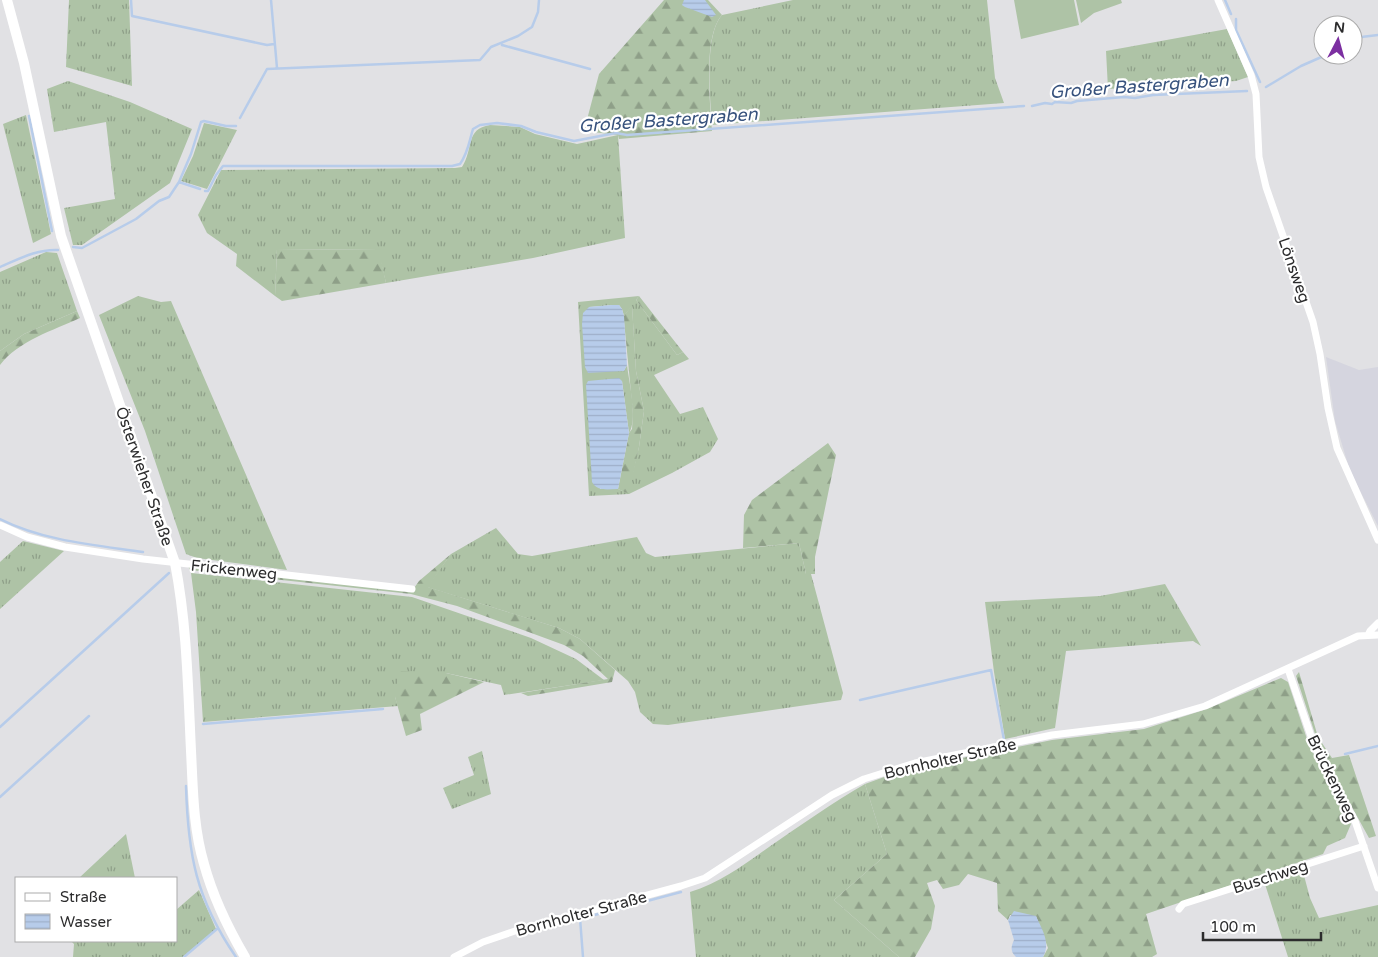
<svg xmlns="http://www.w3.org/2000/svg" width="1378" height="957" viewBox="0 0 1378 957" font-family="'Varela Round',sans-serif">
	<style>
		.built { fill: #d5d5df }
		.grass { fill: url(#grass-tufts); fill-rule: evenodd }
		.forest { fill: url(#forest-firs) }
		.pitch { fill: #aec3a6 }
		.water { fill: url(#water-rules) }
		.lines { fill: none; stroke-linecap: round; stroke-linejoin: round }
		.stream { stroke: #b7ccea; stroke-width: 2.5 }
		.street { stroke: #fff; stroke-width: 7 }
		.secondary { stroke: #fff; stroke-width: 10 }
		.labels { text-anchor: middle; stroke-width: 4.5; stroke-linejoin: round; paint-order: stroke }
		.street-label { font-size: 16px; fill: #2c2c2d; stroke: #fff }
		.water-label { font-size: 18px; font-style: italic; fill: #37527d; stroke: #fff }
	</style>
	<defs>
		<pattern id="grass-tufts" width="24" height="20" patternUnits="userSpaceOnUse" patternTransform="scale(1.25)"><rect width="24" height="20" fill="#aec3a6"/><path d="M3 7l-1-3M5 7V3M7 7l1-3M15 17l-1-3M17 17v-4M19 17l1-3" fill="none" stroke="#8e9f88"/></pattern>
		<pattern id="forest-firs" width="22" height="20" patternUnits="userSpaceOnUse" patternTransform="scale(1.25)"><rect width="22" height="20" fill="#aec3a6"/><path d="M5 1l3.5 6h-7zM16 11l3.5 6h-7z" fill="#8e9f88"/></pattern>
		<pattern id="water-rules" width="6" height="5" patternUnits="userSpaceOnUse" patternTransform="scale(1.25)"><rect width="6" height="5" fill="#b7ccea"/><path d="M0 2.5h6" fill="none" stroke="#9eafc9"/></pattern>
	</defs>
	<rect width="100%" height="100%" fill="#e1e1e4"/>
	<!-- built -->
	<path class="built" d="M1326,357L1359,370L1378,367V526L1350,471L1335,421Z"/>
	<!-- grass -->
	<path class="grass" d="M69,0H129L132,86L66,67Z
		M793,0H987L995,78L1004,103L712,125C710,98 704,35 722,15Z
		M1227,29L1248,77L1236,81L1108,89L1106,51Z
		M68,81L130,102L192,129L170,183L82,245H73L64,208L115,199L106,122L54,132L47,89Z
		M26,115L51,234L33,243L3,124Z
		M204,123L237,130L207,189L181,181L193,156Z
		M490,125L520,127L535,134L577,144L618,135L625,238L533,258L386,283L378,250L277,249L275,296L236,266L237,254L207,233L198,215L221,170L455,168L462,167C474,148 465,129 490,125Z
		M46,252L57,253L77,311L24,334L0,351V272Z
		M138,296L161,302L171,301L287,570L197,558L186,554L145,431L99,315Z
		M639,296L636,300L677,355L683,352L689,359L654,375L680,414L703,407L718,439L710,452L672,473L629,494L589,496L578,302ZM612,305H619L622,309L624,316L632,306L636,371L644,411L639,447L628,493L618,489H600L622,381L629,433C638,419 629,382 627,365L624,371L589,307Z
		M496,528L518,554L532,556L637,537L646,553L655,557L799,543L806,574H811L843,693L841,700L668,725L653,724L640,712L635,692L628,681L580,639L559,628L427,587L451,554Z
		M23,541L64,551L0,609V562Z
		M191,573L412,597L531,638L576,659L604,680L504,695L501,685L446,673L395,697L398,706L203,722L196,612Z
		M1165,584L1201,646L1193,641L1066,651L1055,728L1005,739L994,672L985,602L1100,596Z
		M482,751L491,794L452,809L443,788L474,775L468,757Z
		M865,784L887,854L834,900L899,957H696L690,892C720,883 744,865 769,847C801,825 832,803 865,784Z
		M126,834L135,878H79Z
		M1302,868L1310,898L1319,918L1378,905V957H1288L1264,881Z
		M199,890L216,929L183,957H73L74,944L71,941H176V910Z"/>
	<!-- forest -->
	<path class="forest" d="M664,0H708L722,15C703,36 710,103 712,131L619,139L618,135L584,131L599,74Z
		M277,249L379,250L386,283L282,301L275,296Z
		M639,296L683,352L677,355L636,300Z
		M632,305L636,371L644,411L639,447L629,494L618,489L629,433L632,429L633,413L624,321V316Z
		M77,311L80,318C54,330 18,341 0,365V351L24,334Z
		M828,443L836,455L815,557V574H806L799,543L743,548L744,515L752,500Z
		M451,554L428,587L559,628L580,639L615,670L612,682L528,696L521,693L608,679L583,656L564,645L457,606L411,594L190,570L188,566L412,591L419,581Z
		M399,671L446,673L484,682L420,714L422,730L406,736L395,697Z
		M1299,672L1318,737L1332,758L1349,755L1376,836L1369,838L1320,749L1296,676Z
		M1281,678L1288,682L1309,745L1351,824L1345,838L1327,846L1323,854L1146,914L1157,954L1152,957H1043L1048,948L1036,916L1010,915L1008,920L998,911L997,883L968,874L959,885L943,889L937,880L927,883L935,906L931,929L915,957H899L834,900L887,854L865,784L898,772L917,767L1052,740L1144,729L1207,709Z"/>
	<!-- pitch -->
	<path class="pitch" d="M1014,0H1074L1079,25L1021,39Z
		M1076,0H1121L1122,3L1094,13L1081,23Z"/>
	<!-- water -->
	<path class="water" d="M684,0H705L716,15L712,17L685,7L682,5Z
		M612,305H619L622,309L624,316L627,365L624,371L588,373L585,367L582,324L583,313L589,307Z
		M619,378L622,381L629,433L618,489C609,489 597,492 592,482L586,385L588,381Z
		M1014,911L1036,916C1042,930 1051,942 1043,957H1016C1010,951 1011,947 1014,940L1008,920Z"/>
	<g class="lines">
		<!-- stream -->
		<path class="stream" d="M131,0L132,16L267,45L274,44
			M271,0L277,68
			M1225,0L1231,14
			M1236,19V30L1260,82
			M1353,38L1378,35
			M502,45L590,69
			M1266,87L1301,66L1326,55
			M1032,106L1045,103L1052,104L1055,102L1071,103L1077,101L1124,97L1135,98L1153,95L1247,91
			M29,116L52,231
			M240,118L267,69L480,60L491,47L518,36L532,27L538,12L539,0
			M179,182L191,154L201,122L204,121L226,126H236
			M205,191H208L216,175L223,166H452L460,164C468,153 469,142 473,129L480,125L497,123L521,126L536,132L574,141L616,133L627,135L1024,106
			M73,247L82,248L136,219L159,201L169,197L179,182L200,189
			M0,267C19,259 37,249 58,250
			M0,519C44,541 95,545 143,552
			M860,700L991,670L1004,740
			M203,724L383,709
			M0,727L169,573
			M1345,754L1378,746
			M186,786C188,855 196,899 236,957
			M0,797L89,716
			M587,917L681,892
			M580,918L583,957
			M184,957L217,929"/>
		<!-- street -->
		<path class="street" d="M1218,0L1251,75L1256,94L1259,157L1266,187L1313,322L1320,354L1328,408L1337,448L1378,540
			M0,525L27,537L65,547L143,559L412,589
			M1368,635L1370,631L1378,623
			M1288,669L1313,742L1322,761L1355,821L1378,888
			M1179,909L1183,904L1364,846
			M454,957L483,942L515,931L681,886L705,878L832,795L864,779L915,763L1052,735L1143,724L1205,706L1358,636L1378,635"/>
		<!-- secondary -->
		<path class="secondary" d="M7,0L24,63L61,236L175,563C187,625 188,688 191,751C193,789 193,827 204,864C213,897 228,928 245,957"/>
	</g>
	<g class="labels">
		<!-- street labels -->
		<g class="street-label">
			<text transform="translate(1295 270) rotate(71)" y="6">Lönsweg</text>
			<text transform="translate(145 476) rotate(71)" y="6">Österwieher Straße</text>
			<text transform="translate(234 569) rotate(6)" y="6">Frickenweg</text>
			<text transform="translate(950 758) rotate(-13)" y="6">Bornholter Straße</text>
			<text transform="translate(1333 778) rotate(64)" y="6">Brückenweg</text>
			<text transform="translate(1270 876) rotate(-18)" y="6">Buschweg</text>
			<text transform="translate(581 913) rotate(-15)" y="6">Bornholter Straße</text>
		</g>
		<!-- water labels -->
		<g class="water-label">
			<text transform="translate(1139 86) rotate(-4)" y="6">Großer Bastergraben</text>
			<text transform="translate(668 120) rotate(-4)" y="6">Großer Bastergraben</text>
		</g>
	</g>
	<!-- legend -->
	<rect x="15" y="877" width="162" height="65" fill="#ffffff" stroke="#ababab"/>
	<rect x="25" y="893" width="25" height="8" fill="#ffffff" stroke="#ababab"/>
	<text x="60" y="902" font-size="15" fill="#2c2c2d">Straße</text>
	<rect x="25" y="914" width="25" height="15" fill="url(#water-rules)" stroke="#ababab"/>
	<text x="60" y="927" font-size="15" fill="#2c2c2d">Wasser</text>
	<!-- north arrow -->
	<g transform="translate(1338 40) rotate(6)"><circle r="24" fill="#ffffff" stroke="#ababab"/>
	<path d="M0-4L9 19L0 12L-9 19Z" fill="#7c2fa1"/>
	<text y="-8" font-size="14" font-weight="bold" text-anchor="middle" fill="#2c2c2d">N</text>
	</g>
	<!-- scale -->
	<path d="M1203 932v8h118v-8" fill="none" stroke="#2c2c2d" stroke-width="2.5"/>
	<text x="1210" y="932" font-size="15" fill="#2c2c2d" stroke="#ffffff" stroke-width="4" paint-order="stroke">100 m</text>
</svg>
